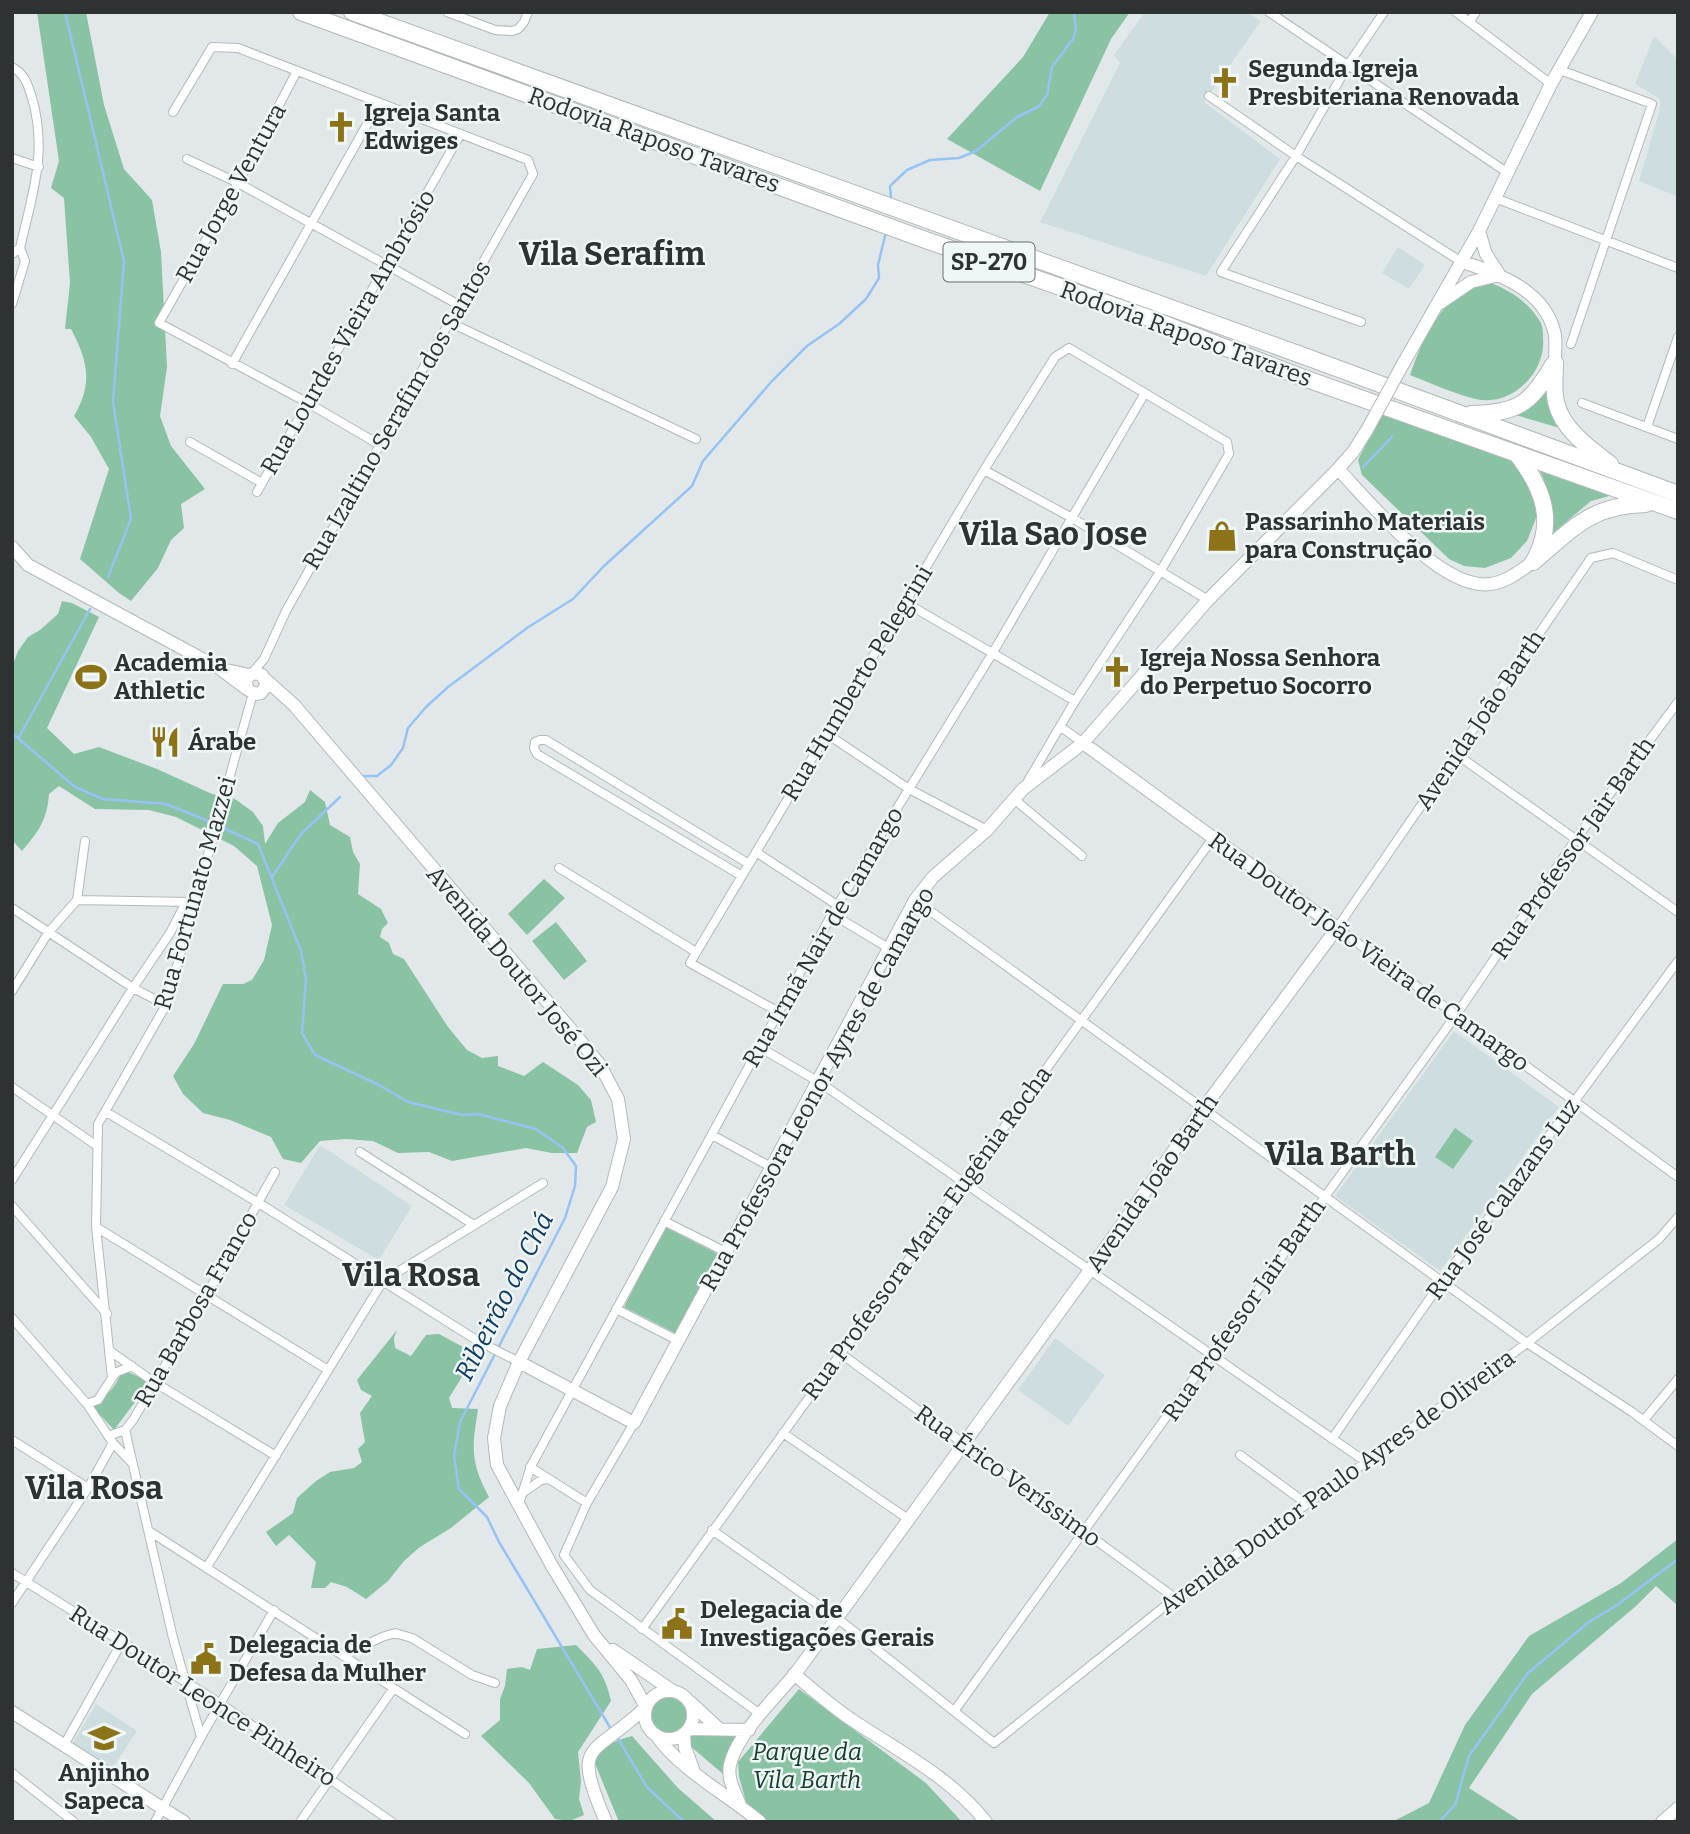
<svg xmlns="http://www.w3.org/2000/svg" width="1690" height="1834" viewBox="0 0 1690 1834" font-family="Bitter,serif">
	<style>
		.built { fill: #cedee0 }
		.green { fill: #8ac3a4 }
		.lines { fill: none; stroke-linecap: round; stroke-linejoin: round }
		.stream { stroke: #96c3f4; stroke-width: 2.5 }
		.minor-casing { stroke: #b3b9ba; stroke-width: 10 }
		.secondary-casing { stroke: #b3b9ba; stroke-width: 14 }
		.primary-casing { stroke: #b3b9ba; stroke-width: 14 }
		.motorway-casing { stroke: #b3b9ba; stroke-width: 18 }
		.minor { stroke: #fff; stroke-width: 8 }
		.secondary { stroke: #fff; stroke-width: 12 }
		.primary { stroke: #fff; stroke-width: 12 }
		.motorway { stroke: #fff; stroke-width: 16 }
		.secondary-bridge-casing { stroke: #b3b9ba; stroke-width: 14; stroke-linecap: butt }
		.secondary-bridge { stroke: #fff; stroke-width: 12 }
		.labels { text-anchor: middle; stroke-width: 5; stroke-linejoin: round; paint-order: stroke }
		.shield { fill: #eff6f6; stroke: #696d6d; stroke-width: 2 }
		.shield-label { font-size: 23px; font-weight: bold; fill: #2f3232 }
		.poi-label { font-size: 24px; font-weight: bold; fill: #2f3232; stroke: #eff6f6; text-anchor: start }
		.street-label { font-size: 24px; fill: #2f3232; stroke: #eff6f6 }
		.park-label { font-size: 24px; font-style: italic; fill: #173d2b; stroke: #eff6f6 }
		.water-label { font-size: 26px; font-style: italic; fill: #123b62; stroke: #eff6f6 }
		.district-label { font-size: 32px; font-weight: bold; fill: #2f3232; stroke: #eff6f6 }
	</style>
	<rect width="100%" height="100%" fill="#e2e8e9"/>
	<!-- built -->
	<path class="built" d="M1145,12H1246L1261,21L1204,102L1280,159L1206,276L1040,222L1120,63L1114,55Z
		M1654,36L1678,60V197L1639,181L1660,109V99L1635,84Z
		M1398,247L1425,265L1409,289L1382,273Z
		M1454,1031L1559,1107L1440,1271L1335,1196Z
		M320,1145L412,1206L379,1260L284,1205Z
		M1055,1338L1105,1375L1068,1426L1018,1390Z
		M96,1704L137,1731L111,1770L72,1744Z"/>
	<!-- green -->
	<path class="green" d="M37,12H86L104,105L124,169L152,200L161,252L167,367L160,416L171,446L205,489L181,504L184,528L171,540L158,568L131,601L119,593L80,559L109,469L91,437L74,416C93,384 88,361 71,329H65L70,283L64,198L51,188L59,161Z
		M1050,12H1130L1111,39L1040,191L947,139L1023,57Z
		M1491,283C1511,291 1530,303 1541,323C1543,328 1543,334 1543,339C1546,370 1515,404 1482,400C1464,398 1428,382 1410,375C1425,333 1442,292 1491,283Z
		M1551,374L1570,431L1509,413Z
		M1383,410L1441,430L1520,465L1533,491L1538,513L1527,541L1511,558L1485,568L1464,566L1449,559L1362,475L1358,460Z
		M1535,460L1613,495L1591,501L1546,539L1551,511L1544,480Z
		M62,601L72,603L99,617L47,728L74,754L99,747L157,769L212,794L235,799L253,812L263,826L265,844L278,823L305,802L310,790L325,802L330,825L350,837L353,852L360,864L358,894L381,909L388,923L382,929L380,937L389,943L393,954L404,959L448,1027L467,1050L482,1058L498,1056V1066L524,1076L543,1062L578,1085L591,1100L596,1122L587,1127L577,1153H552L526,1148L452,1161L429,1152L398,1153L373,1141L346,1139L320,1141L301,1163L283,1159L271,1137L230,1120L203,1113L183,1094L173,1076L194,1044L223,984H243L252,980L264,960L272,925L257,866L234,846L176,817L149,810L95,809L59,786L49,794C47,820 39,831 22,851L12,840V667L18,651L28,637L40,630L58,614Z
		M544,879L565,898L527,935L508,914Z
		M556,922L587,961L564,980L532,941Z
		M1455,1128L1473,1141L1453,1169L1435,1157Z
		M665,1227L718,1254L677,1334L624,1307Z
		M397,1330L394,1338L395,1348L411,1356L426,1335L439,1334L476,1354L449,1398L452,1408L478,1409C472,1448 470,1462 489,1497L451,1528L420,1547L404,1561L388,1581L366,1599L347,1587L331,1582L325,1588H311L316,1562L289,1535L276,1546L266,1532L293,1513L297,1498L316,1481L330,1472L354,1468L362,1462L358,1449L365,1442L360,1413L372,1396L361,1390L357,1380Z
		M126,1371L150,1382L114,1430L92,1406C106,1396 115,1389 121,1373Z
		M1678,1539V1606L1656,1586L1636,1606L1532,1694L1469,1788L1522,1822H1392L1429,1803L1465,1725L1529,1636L1621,1583Z
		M576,1645C596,1665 605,1673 611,1701L578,1752L581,1781L579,1799L584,1815L570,1821L555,1819L529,1783L481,1736L500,1720V1699L505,1686L507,1669L522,1667L530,1670L537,1649Z
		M799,1689L926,1783L962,1822H764L747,1805L739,1777L738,1762Z
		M650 1715a19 19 0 1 1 38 0a19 19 0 1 1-38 0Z
		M694,1734L741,1736L723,1774L690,1746V1737Z
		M632,1736L678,1788L717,1822H619L594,1761C602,1745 615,1741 632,1736Z"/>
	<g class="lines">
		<!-- stream -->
		<path class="stream" d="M65,12L124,261L113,402L131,519L108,577
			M891,198L890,186L907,170L930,160L959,158L976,151L1017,117L1038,107L1047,95L1052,67L1073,39L1076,30L1074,12
			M1363,467L1392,437
			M12,733L75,787L103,799L166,804L213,823
			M19,737L90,609
			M361,776H377L391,765L403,748L408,728L426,707L448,687L527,628L573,599L604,566L692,486L703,461L772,381L807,346L839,324L866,299L879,278L878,265L885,236
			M219,826L258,844L301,951L306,979L302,1033L315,1055L379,1085L408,1102L462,1115L478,1114L536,1129L563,1148L576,1166L575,1186L565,1218L460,1422L454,1456L459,1489L487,1517L499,1542L611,1729
			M272,877L301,834L340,797
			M617,1737L647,1787L684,1822
			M1439,1822L1455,1805L1469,1756L1528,1673L1589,1622L1617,1605L1678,1559"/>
		<defs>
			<path id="minor" d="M447,12L495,30L512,31L518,29L524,22L528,12
				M1269,12L1508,173
				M1456,12L1551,84
				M1470,21L1476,12
				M12,67C25,74 28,85 32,98C48,152 32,195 20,248L12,254
				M1560,70L1652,104L1571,344
				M297,71L238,183L159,323L308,403L380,445
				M1209,96L1296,156L1460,261
				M173,112L212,47L238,48L528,160L533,174L286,611L264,659L252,673
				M12,158L39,167
				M187,159L238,183L459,305
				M1495,198L1678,268
				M12,304L25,261L20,248
				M449,322L696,439
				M1361,322L1221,272L1296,156L1348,65L1384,12
				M232,364L379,103
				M1582,403L1678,439
				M1647,427L1678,337
				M190,442L262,483
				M984,470L1074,519L1208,600
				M257,492L460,135
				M1678,580L1613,553L1591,558L1337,928L1678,1177
				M906,603L1075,701
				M1061,727L1083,743
				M827,734L909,789L987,830
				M1456,754L1678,912
				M1014,799L1082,856
				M756,852L837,905
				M559,868L696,952
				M742,876L537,754L534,748L535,742L540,740H546L749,864
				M77,900L85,841
				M915,900L1527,1343L1632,1412L1678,1446
				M12,908L133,988L166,1005
				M832,914L890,949
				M12,991L48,933L77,900L190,902
				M777,1011L690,963L984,470L1055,357L1069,348L1227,442L1229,454L1160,572L1075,701L1028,781
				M759,1047L819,1082L1366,1462
				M12,1087L97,1146
				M106,1112L257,1202L478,1341L519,1362
				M712,1135L771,1167
				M360,1152L474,1225
				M12,1180L133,988L170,933L186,902
				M12,1206L107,1314
				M664,1221L726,1252
				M96,1227L328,1370
				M616,1309L679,1341
				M12,1318L87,1404L113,1443L132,1463
				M110,1351L154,1382L276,1456
				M840,1353L1175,1598
				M112,1378L117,1372L132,1366
				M87,1404L98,1400L112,1378L96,1227L98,1124L166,1005L253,693
				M1644,1420L1678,1379
				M634,1423L587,1503L564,1555L590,1590L760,1714
				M125,1430L173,1638L201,1737
				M783,1433L908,1519
				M108,1436L125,1430L133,1420L206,1296L275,1172
				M1332,1439L1442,1281L1678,961
				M12,1440L88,1488
				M1240,1455L1307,1504
				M530,1467L587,1503
				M524,1492L541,1480L549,1479
				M518,1507L531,1466L832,914L992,654L1145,393
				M712,1530L837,1618L994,1743L1175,1598L1366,1462L1527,1343L1659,1239L1678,1217
				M149,1531L465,1734
				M207,1567L383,1281L543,1183
				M12,1573L221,1704L392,1822
				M12,1603L88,1488L113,1443
				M642,1629L1213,838
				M343,1656L382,1637L395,1633L412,1638L472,1675L495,1683
				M955,1710L1456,1015L1576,839L1678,702
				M64,1745L122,1642
				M12,1773L74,1822
				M155,1822L201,1737L274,1610
				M300,1822L393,1689"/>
			<path id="secondary" d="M1479,231L1486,254L1499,274
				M1460,261C1499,274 1546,290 1555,335C1556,344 1555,354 1555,363
				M1440,303L1471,282L1499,275
				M1403,364L1479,231L1551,84L1592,12
				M1338,469C1370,502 1441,591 1490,584C1507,582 1520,571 1533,562
				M12,547L28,565L219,668L247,689
				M226,670L249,675L256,673L262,675L267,684L261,693L255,694L247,689L246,681L249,675
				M265,679L294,705L574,1033L600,1065L618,1099L624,1139L612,1187L519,1362L500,1406L494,1438L497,1465L552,1566L594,1635L631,1680L646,1707C591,1759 571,1739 606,1822
				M519,1362L634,1423L915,900L933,877L987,830L1023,789L1083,743L1208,600L1338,469L1353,452L1367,430
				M613,1650L673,1691
				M794,1674C812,1689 830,1705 849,1718C895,1749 951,1777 986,1822
				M645 1715a24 24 0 1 1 48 0a24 24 0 1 1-48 0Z
				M690,1702L718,1728
				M689,1729L749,1730
				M684,1734L685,1748L693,1769
				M656,1735C680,1770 727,1794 760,1822
				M740,1805C735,1792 727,1779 730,1765C736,1735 776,1697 795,1674C809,1655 823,1636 837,1618L1090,1270L1203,1109L1337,928L1083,743
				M1662,1822L1678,1808"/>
			<path id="primary" d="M12,1712L184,1822"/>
			<path id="motorway" d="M301,12L920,238L1149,318L1301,377L1678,511
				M352,12L1312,359L1678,494
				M1555,363C1555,375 1553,390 1556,402C1561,428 1590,449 1610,464
				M1471,414C1517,413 1530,405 1553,365
				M1516,453C1541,485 1556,519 1536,557
				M1533,562C1573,529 1590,505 1646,504"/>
		</defs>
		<!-- minor casing -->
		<use href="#minor" class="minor-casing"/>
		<!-- secondary casing -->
		<use href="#secondary" class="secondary-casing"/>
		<!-- primary casing -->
		<use href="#primary" class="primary-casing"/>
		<!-- motorway casing -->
		<use href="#motorway" class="motorway-casing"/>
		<!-- minor -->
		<use href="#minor" class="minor"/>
		<!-- secondary -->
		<use href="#secondary" class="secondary"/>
		<!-- primary -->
		<use href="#primary" class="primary"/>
		<!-- motorway -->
		<use href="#motorway" class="motorway"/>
		<defs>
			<path id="secondary-bridge" d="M1367,430L1403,364"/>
		</defs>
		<!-- secondary-bridge casing -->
		<use href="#secondary-bridge" class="secondary-bridge-casing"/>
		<!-- secondary-bridge -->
		<use href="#secondary-bridge" class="secondary-bridge"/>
	</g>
	<!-- icons -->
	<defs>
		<symbol id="church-bare" viewBox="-9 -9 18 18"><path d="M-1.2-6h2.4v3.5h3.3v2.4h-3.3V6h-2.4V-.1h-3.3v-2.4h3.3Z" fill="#8c7317" stroke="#eff6f6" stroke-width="2.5" paint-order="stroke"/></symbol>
		<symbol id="shop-bare" viewBox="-9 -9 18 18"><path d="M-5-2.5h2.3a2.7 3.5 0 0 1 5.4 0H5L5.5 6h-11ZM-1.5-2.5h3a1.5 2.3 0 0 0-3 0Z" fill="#8c7317" stroke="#eff6f6" stroke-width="2.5" paint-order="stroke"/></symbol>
		<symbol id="stadium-bare" viewBox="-9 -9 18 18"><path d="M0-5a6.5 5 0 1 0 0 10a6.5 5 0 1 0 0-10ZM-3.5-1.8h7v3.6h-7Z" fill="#8c7317" stroke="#eff6f6" stroke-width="2.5" paint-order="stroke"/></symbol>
		<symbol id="restaurant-bare" viewBox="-9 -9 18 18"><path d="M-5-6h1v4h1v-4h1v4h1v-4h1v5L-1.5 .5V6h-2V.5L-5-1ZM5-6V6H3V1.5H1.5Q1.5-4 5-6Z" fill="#8c7317" stroke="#eff6f6" stroke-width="2.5" paint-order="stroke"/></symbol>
		<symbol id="civic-bare" viewBox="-9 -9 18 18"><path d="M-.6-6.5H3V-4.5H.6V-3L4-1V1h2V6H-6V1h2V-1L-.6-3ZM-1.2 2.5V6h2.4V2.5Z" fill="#8c7317" stroke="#eff6f6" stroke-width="2.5" paint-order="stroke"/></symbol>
		<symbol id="school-bare" viewBox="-9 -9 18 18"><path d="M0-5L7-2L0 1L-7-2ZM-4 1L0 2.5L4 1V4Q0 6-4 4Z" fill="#8c7317" stroke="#eff6f6" stroke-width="2.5" paint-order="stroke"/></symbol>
	</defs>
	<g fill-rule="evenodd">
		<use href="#church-bare" x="1203" y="61" width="44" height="44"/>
		<use href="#church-bare" x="319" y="105" width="44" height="44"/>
		<use href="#shop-bare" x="1200" y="514" width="44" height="44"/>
		<use href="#church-bare" x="1095" y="650" width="44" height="44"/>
		<use href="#stadium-bare" x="69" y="655" width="44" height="44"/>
		<use href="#restaurant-bare" x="143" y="720" width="44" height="44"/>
		<use href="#civic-bare" x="655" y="1602" width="44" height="44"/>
		<use href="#civic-bare" x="184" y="1637" width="44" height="44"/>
		<use href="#school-bare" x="82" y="1716" width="44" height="44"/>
	</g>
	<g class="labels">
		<!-- shield labels -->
		<rect class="shield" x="943.5" y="242.5" width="91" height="39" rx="5"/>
		<g class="shield-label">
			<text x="989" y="270">SP-270</text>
		</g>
		<!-- poi labels -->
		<g class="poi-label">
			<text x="1248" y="77">Segunda Igreja<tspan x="1248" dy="28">Presbiteriana Renovada</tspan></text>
			<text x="364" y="121">Igreja Santa<tspan x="364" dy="28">Edwiges</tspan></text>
			<text x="1245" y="530">Passarinho Materiais<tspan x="1245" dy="28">para Construção</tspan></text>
			<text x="1140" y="666">Igreja Nossa Senhora<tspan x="1140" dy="28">do Perpetuo Socorro</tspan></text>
			<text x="114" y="671">Academia<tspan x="114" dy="28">Athletic</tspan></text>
			<text x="188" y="750">Árabe</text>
			<text x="700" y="1618">Delegacia de<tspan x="700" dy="28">Investigações Gerais</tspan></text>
			<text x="229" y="1653">Delegacia de<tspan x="229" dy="28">Defesa da Mulher</tspan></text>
			<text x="104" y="1781" text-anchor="middle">Anjinho<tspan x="104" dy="28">Sapeca</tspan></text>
		</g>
		<!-- street labels -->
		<g class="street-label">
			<text transform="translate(654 140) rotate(20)" y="8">Rodovia Raposo Tavares</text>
			<text transform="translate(231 193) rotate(-61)" y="8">Rua Jorge Ventura</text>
			<text transform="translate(348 332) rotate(-60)" y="8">Rua Lourdes Vieira Ambrósio</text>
			<text transform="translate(1186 334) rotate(20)" y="8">Rodovia Raposo Tavares</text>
			<text transform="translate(397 415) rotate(-60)" y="8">Rua Izaltino Serafim dos Santos</text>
			<text transform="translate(857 683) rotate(-59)" y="8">Rua Humberto Pelegrini</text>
			<text transform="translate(1480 720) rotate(-56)" y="8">Avenida João Barth</text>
			<text transform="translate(1573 848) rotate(-55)" y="8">Rua Professor Jair Barth</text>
			<text transform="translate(195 893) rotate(-74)" y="8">Rua Fortunato Mazzei</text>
			<text transform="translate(823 937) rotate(-60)" y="8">Rua Irmã Nair de Camargo</text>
			<text transform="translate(1369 952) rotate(36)" y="8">Rua Doutor João Vieira de Camargo</text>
			<text transform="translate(517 971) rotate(50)" y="8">Avenida Doutor José Ozi</text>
			<text transform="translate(817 1089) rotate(-61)" y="8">Rua Professora Leonor Ayres de Camargo</text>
			<text transform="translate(1152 1183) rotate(-55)" y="8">Avenida João Barth</text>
			<text transform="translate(1503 1199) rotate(-54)" y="8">Rua José Calazans Luz</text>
			<text transform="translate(927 1233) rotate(-54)" y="8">Rua Professora Maria Eugênia Rocha</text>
			<text transform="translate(196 1309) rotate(-60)" y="8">Rua Barbosa Franco</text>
			<text transform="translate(1244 1310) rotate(-55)" y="8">Rua Professor Jair Barth</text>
			<text transform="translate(1008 1476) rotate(36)" y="8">Rua Érico Veríssimo</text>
			<text transform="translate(1337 1482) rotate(-36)" y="8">Avenida Doutor Paulo Ayres de Oliveira</text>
			<text transform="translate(203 1696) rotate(33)" y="8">Rua Doutor Leonce Pinheiro</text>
		</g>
		<!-- park labels -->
		<g class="park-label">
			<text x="807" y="1760">Parque da<tspan x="807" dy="28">Vila Barth</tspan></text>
		</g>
		<!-- water labels -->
		<g class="water-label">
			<text transform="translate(504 1296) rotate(-63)" y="9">Ribeirão do Chá</text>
		</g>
		<!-- district labels -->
		<g class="district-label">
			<text x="612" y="265">Vila Serafim</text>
			<text x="1053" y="545">Vila Sao Jose</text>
			<text x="1340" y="1165">Vila Barth</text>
			<text x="411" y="1286">Vila Rosa</text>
			<text x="94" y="1499">Vila Rosa</text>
		</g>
	</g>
	<!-- border -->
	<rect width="1690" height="1834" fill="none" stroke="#2f3232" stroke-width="28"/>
</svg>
